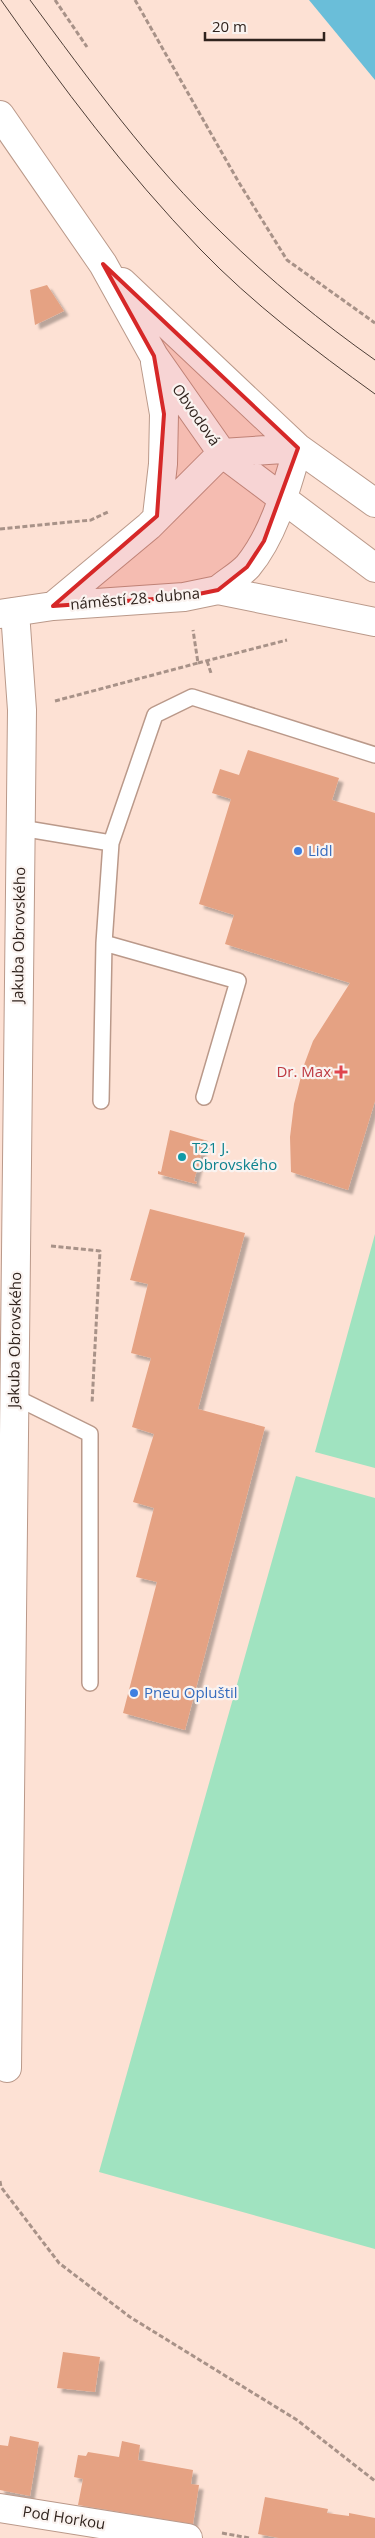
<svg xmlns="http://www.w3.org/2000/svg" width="375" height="2538" viewBox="0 0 375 2538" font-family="'Open Sans',sans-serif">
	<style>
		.green { fill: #a0e3c0 }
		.water { fill: #6abed9 }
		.building { fill: #e5a283; filter: url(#shadow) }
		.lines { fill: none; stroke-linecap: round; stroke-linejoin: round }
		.lane-casing { stroke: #ba998a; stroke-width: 18 }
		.street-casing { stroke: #ba998a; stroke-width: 30 }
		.secondary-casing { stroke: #ba998a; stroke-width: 30 }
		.path { stroke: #a89288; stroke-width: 3; stroke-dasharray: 5 2.5; stroke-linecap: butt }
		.lane { stroke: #fff; stroke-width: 15 }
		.street { stroke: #fff; stroke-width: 28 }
		.secondary { stroke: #fff; stroke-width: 28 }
		.tram { stroke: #4e3e37; stroke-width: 1 }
		.marked { fill: #d62828; fill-opacity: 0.2; stroke: #d62828; stroke-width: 4; stroke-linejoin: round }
		.shop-dot { fill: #3f7fe0; stroke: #faf3f0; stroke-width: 2 }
		.health-dot { fill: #e0444e; stroke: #faf3f0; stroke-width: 2 }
		.culture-dot { fill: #0f9aa8; stroke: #faf3f0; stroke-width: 2 }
		.labels { text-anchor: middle; stroke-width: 4.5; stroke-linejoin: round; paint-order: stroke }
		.street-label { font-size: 15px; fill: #30231d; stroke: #faf3f0 }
		.shop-label { font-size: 15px; fill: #366cbe; stroke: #faf3f0; text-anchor: start }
		.health-label { font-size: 15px; fill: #be3a42; stroke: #faf3f0; text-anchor: end }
		.culture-label { font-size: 15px; fill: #0d838f; stroke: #faf3f0; text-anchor: start }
	</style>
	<defs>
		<filter id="shadow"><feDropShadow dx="4.5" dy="4.5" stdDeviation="1" flood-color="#0004"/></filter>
	</defs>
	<rect width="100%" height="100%" fill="#fde1d4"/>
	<!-- green -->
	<path class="green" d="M375,1234V1468L315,1452Z
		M296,1476L375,1498V2249L99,2172Z"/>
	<!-- water -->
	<path class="water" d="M309,0H375V80Z"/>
	<!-- building -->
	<path class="building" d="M47,285L64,311L35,325L30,290Z
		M248,750L339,778L332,800L375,813V1101L348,1190L291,1172L290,1137L294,1104L304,1065L313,1041L350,983L225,944L234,915L199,904L231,799L212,793L220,769L239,775Z
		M170,1130L208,1141L207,1143H204L194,1181L197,1182L196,1184L158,1174V1171L161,1172Z
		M150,1209L245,1233L198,1409L265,1427L185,1730L123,1713L157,1582L136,1577L154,1508L133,1502L154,1434L132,1427L151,1358L131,1353L148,1284L130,1280Z
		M63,2352L100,2357L95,2392L57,2388Z
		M10,2436L39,2442L30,2496L0,2490V2445L8,2446Z
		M122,2441L140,2445L138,2460L193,2470L191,2484L199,2485L193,2524L78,2505L83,2479L74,2477L78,2455L86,2456L88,2452L119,2457Z
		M265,2497L328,2509L327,2513L349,2516V2513L375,2518V2538H279L258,2534Z"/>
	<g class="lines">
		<defs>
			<path id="lane" d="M21,828L111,843L155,715L192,697L375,755
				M104,943L238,981L204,1097
				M101,1101L104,943L111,843
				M15,1397L90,1434V1683"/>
			<path id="street" d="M7,2068L22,710L15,612
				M0,2508L188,2538"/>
			<path id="secondary" d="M0,115L103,264L154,356L222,453L375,568
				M122,282L298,448L375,503
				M155,362L164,414L163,464L157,516
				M218,590C227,582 240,575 248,566C275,533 286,488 298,448
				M53,606L149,526L222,453L298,448
				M0,614L53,606L184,597L218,590L375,622"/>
		</defs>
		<!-- lane casing -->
		<use href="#lane" class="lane-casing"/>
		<!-- street casing -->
		<use href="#street" class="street-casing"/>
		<!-- secondary casing -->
		<use href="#secondary" class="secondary-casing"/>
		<!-- path -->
		<path class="path" d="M55,0L87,47
			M135,0L238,181L287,260L375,323
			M0,529L91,520L110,511
			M207,661L211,673
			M198,663L287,640
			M55,701L198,663L193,630
			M51,1246L100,1251L92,1404
			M0,2181L1,2187L59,2263L130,2317L297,2420L375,2481
			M222,2533L249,2538"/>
		<!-- lane -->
		<use href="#lane" class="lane"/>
		<!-- street -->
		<use href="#street" class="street"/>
		<!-- secondary -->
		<use href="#secondary" class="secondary"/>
		<!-- tram -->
		<path class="tram" d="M1,0C62,87 126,172 200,249C252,303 314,350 375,394
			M30,0C90,81 150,164 223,234C270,280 321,322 375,360"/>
	</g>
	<!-- marked area -->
	<path class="marked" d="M103,264L298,448L264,541L247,567L218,590L184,597L53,606L157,516L164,414L154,356Z"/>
	<!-- markers -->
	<g class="shop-dot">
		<circle cx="298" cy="851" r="5"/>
		<circle cx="134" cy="1693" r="5"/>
	</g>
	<path class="health-dot" d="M338.5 1064.5h5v5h5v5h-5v5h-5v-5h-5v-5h5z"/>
	<circle class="culture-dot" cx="182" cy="1157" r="5"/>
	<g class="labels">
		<!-- street labels -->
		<g class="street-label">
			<text transform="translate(196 415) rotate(55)" y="5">Obvodová</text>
			<text transform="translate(135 599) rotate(-5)" y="5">náměstí 28. dubna</text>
			<text transform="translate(19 935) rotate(-89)" y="5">Jakuba Obrovského</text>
			<text transform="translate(15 1340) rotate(-89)" y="5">Jakuba Obrovského</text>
			<text transform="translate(64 2518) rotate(9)" y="5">Pod Horkou</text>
		</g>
		<!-- shop labels -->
		<g class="shop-label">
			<text x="308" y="856">Lidl</text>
			<text x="144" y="1698">Pneu Opluštil</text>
		</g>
		<!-- health labels -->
		<g class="health-label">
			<text x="331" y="1077">Dr. Max</text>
		</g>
		<!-- culture labels -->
		<g class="culture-label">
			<text x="192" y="1153">T21 J.<tspan x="192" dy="17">Obrovského</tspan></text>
		</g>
	</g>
	<!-- scale -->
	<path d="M205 32v8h119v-8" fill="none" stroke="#30231d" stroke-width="2.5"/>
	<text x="212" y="32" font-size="15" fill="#30231d" stroke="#faf3f0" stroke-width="4" paint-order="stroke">20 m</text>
</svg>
